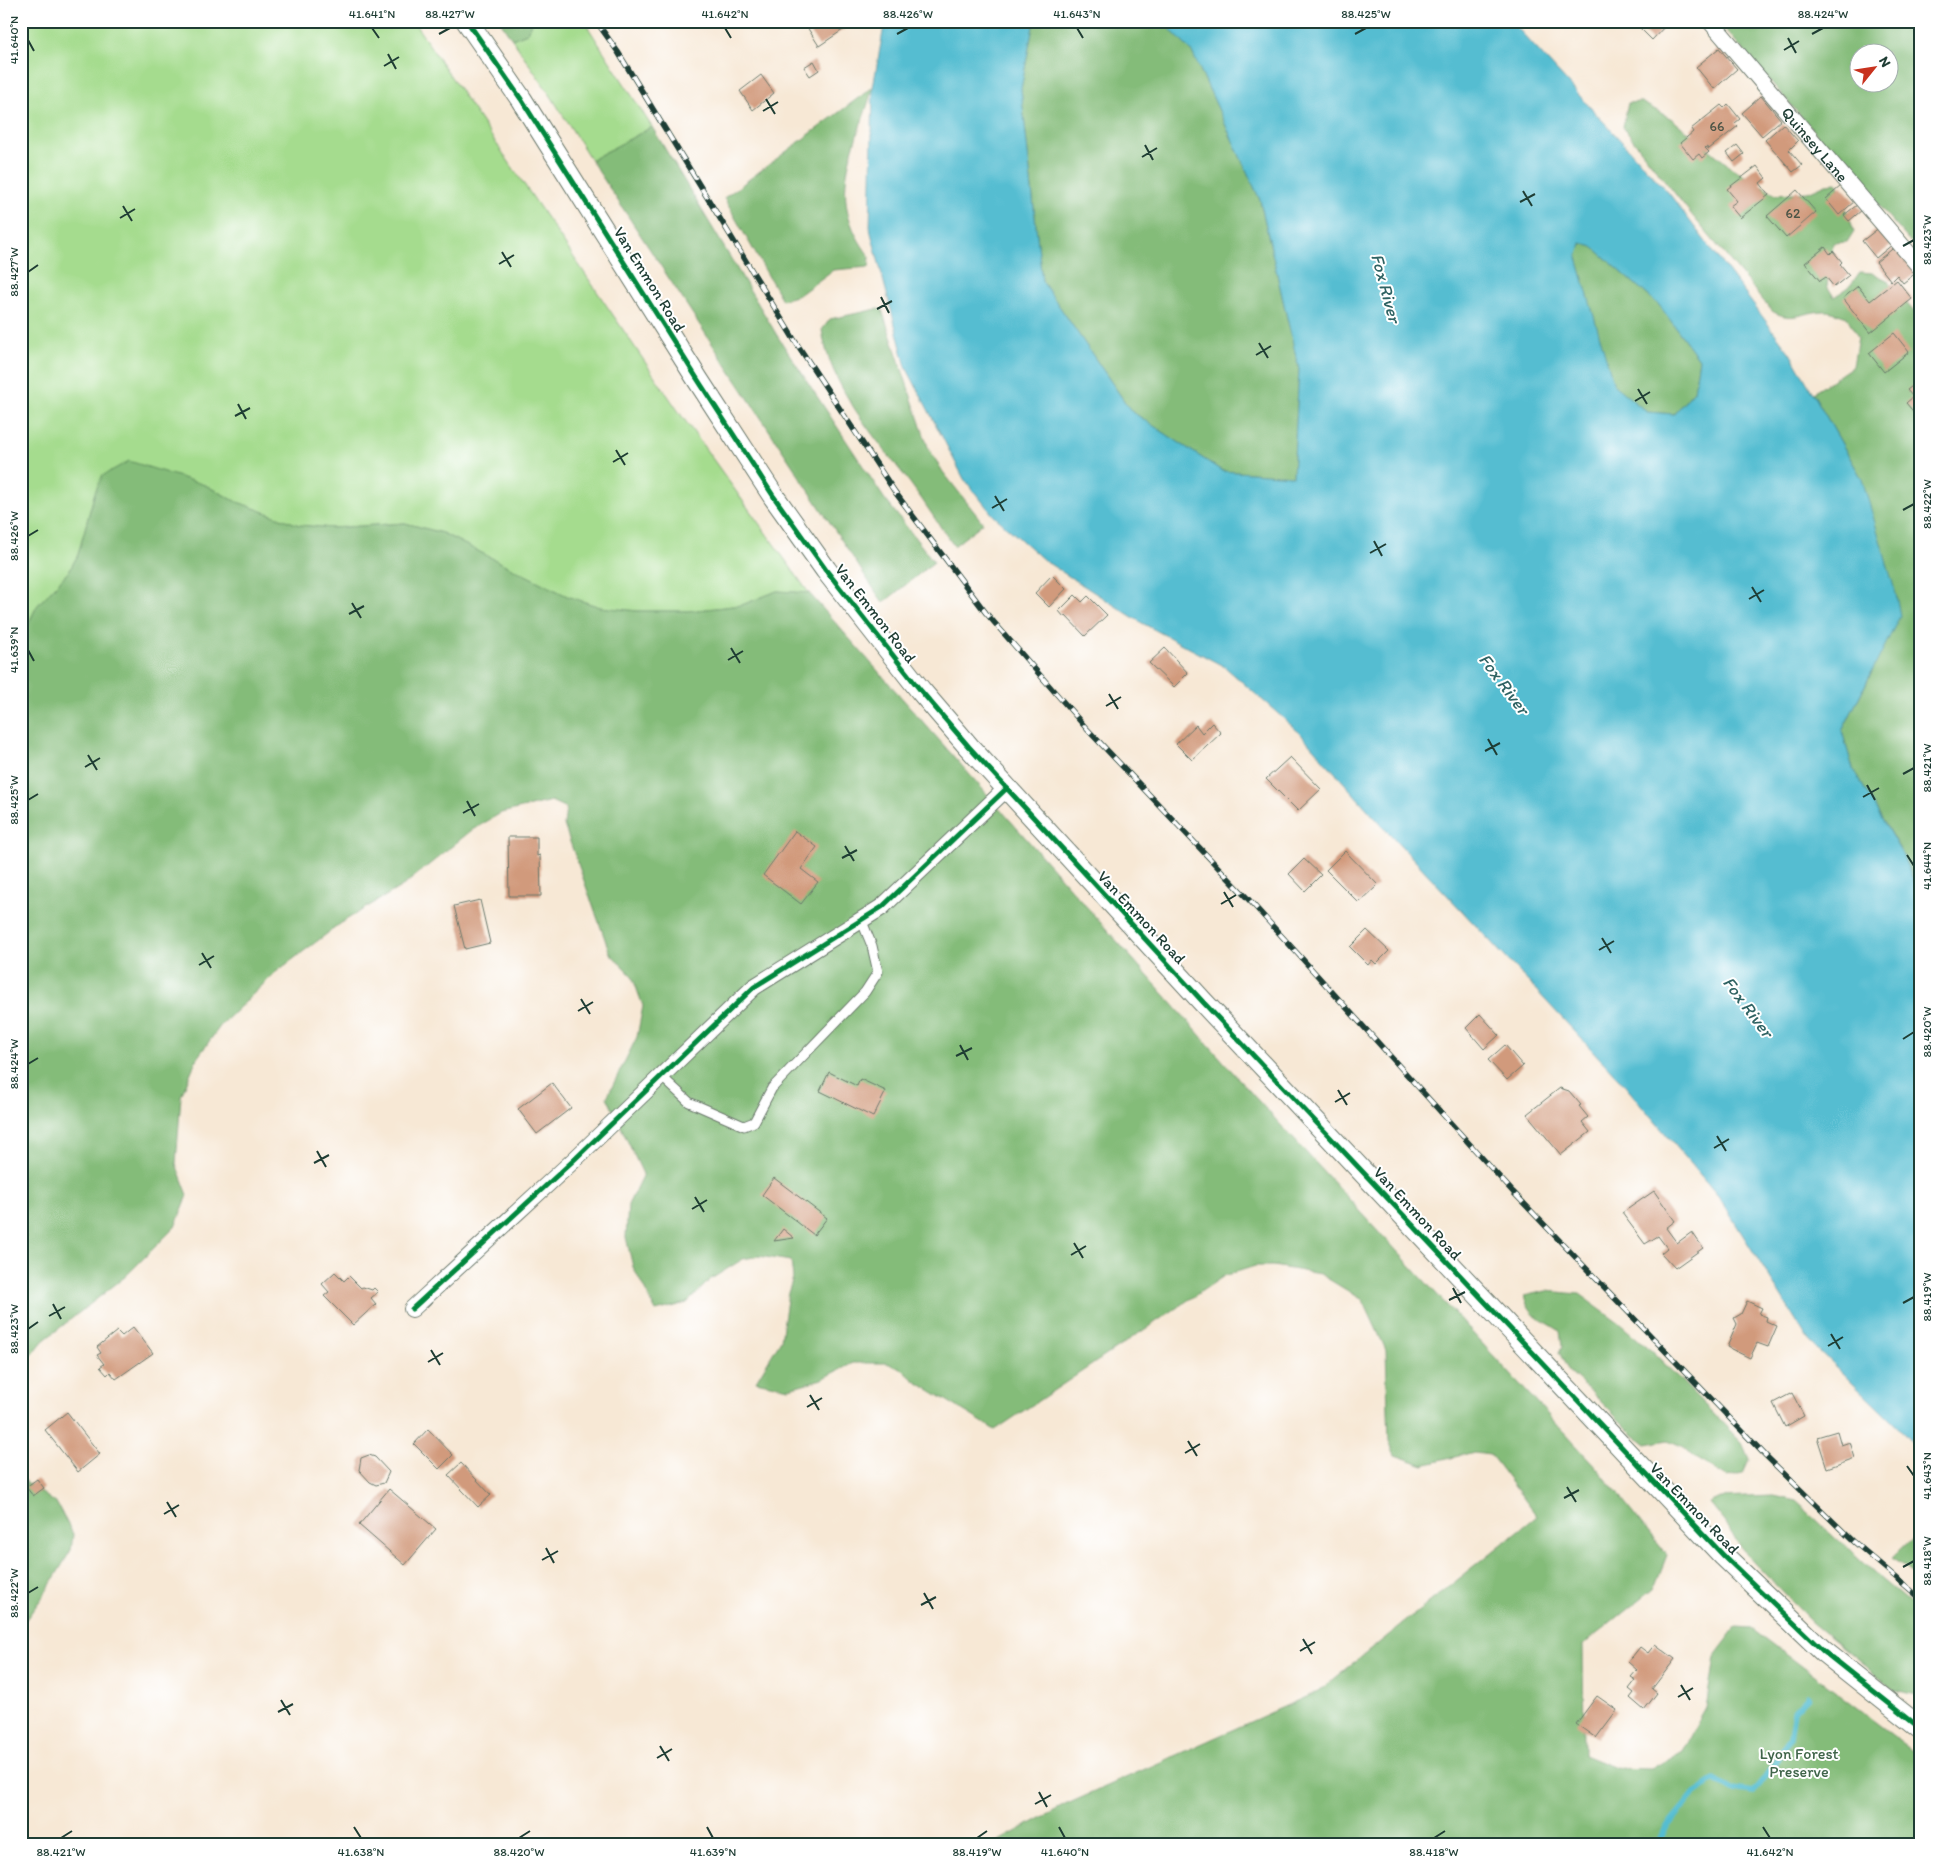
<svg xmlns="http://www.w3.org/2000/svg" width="1941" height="1865" viewBox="0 0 1941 1865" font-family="Itim,sans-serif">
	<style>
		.green { fill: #a5dc8e; stroke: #628c61 }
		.forest { fill: #84bc79; stroke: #527c56; fill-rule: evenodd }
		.water { fill: #54bdd1; stroke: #3a7d82; fill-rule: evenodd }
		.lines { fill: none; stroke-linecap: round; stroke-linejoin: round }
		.stream { stroke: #54bdd1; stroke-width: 5.5 }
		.building { fill: #d19a7c }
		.service-casing { stroke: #6b796c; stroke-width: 11 }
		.minor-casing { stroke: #6b796c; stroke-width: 18 }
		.tertiary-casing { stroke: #6b796c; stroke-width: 23 }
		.service { stroke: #fff; stroke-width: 9 }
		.minor { stroke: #fff; stroke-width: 16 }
		.tertiary { stroke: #fff; stroke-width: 21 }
		.rail-casing { stroke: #1f3d34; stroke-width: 5.5 }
		.rail { stroke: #fff; stroke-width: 4; stroke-dasharray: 11; stroke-linecap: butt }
		.cycleway-casing { stroke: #fff; stroke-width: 8 }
		.cycleway { stroke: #00873e; stroke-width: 5 }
		.ticks { fill: none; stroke: #1f3d34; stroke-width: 2 }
		.labels { text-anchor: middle; stroke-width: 4; stroke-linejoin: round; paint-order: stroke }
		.number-label { font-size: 14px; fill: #4c5446 }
		.street-label { font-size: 16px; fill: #1f3d34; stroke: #fff }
		.park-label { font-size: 16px; fill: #40654a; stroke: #fff }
		.water-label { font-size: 18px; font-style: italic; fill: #2f6363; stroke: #fff }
		.neatline { fill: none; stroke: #1f3d34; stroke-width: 2 }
		.ticks-label { font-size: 12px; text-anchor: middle; fill: #1f3d34 }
	</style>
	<rect width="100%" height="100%" fill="#fff"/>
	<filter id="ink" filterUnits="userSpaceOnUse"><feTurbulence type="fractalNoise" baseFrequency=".02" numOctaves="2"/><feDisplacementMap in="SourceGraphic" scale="10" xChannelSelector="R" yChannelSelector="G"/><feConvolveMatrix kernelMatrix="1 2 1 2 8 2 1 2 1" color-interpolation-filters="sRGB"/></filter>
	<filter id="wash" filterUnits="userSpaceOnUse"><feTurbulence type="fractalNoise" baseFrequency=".0096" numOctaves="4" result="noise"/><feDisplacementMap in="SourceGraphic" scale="20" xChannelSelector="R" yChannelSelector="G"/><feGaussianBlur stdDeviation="1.12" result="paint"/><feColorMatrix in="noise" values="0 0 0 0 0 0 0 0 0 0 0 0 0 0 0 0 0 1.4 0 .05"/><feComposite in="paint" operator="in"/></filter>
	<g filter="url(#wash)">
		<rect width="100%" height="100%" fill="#f7e8d5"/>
		<!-- green -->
		<path class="green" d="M21,21H413L679,412L809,593L777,591L742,605L689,611H637L600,607L567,596L442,533L405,523L332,528L299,525L235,501L205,485L95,492L78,555L69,571L37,606L21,639Z
			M532,21H584L652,127L591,160L551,96L512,39L527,33Z"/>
		<!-- forest -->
		<path class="forest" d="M500,21H532L527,33L512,39Z
			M1034,21H1162L1192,52L1260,200L1299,370L1293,476L1222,471L1131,411L1042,281L1021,89Z
			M1718,21H1920V253ZM1858,52H1888V82H1858Z
			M873,87C855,150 823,196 870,257L869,267L833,270L799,295L782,300L724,198Z
			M1641,102L1672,119L1732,168L1776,194L1808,192L1826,184L1837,183L1854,231L1847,242L1833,243L1827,286L1834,297L1849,287L1860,272L1872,273L1887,280L1920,319V895L1902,853L1853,769L1842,731L1871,674L1862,479L1813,393L1853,366L1858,337L1847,317C1840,315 1830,310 1823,311C1803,312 1792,323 1772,311L1691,214L1623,127L1628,103Z
			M652,127L778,337L884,498L934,562L883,603L591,160Z
			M1581,243L1593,247L1659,305L1699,359L1694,391L1674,414L1647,412L1613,385L1577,258Z
			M877,309L882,310L928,447L943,472L983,523L954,546C939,526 926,504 910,483C876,438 830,388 822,330L830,319Z
			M129,461L205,485L235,501L299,525L332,528L405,523L442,533L567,596L600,607L637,611H689L742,605L777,591L809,593L1254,1096L1597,1468L1667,1555L1654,1588L1583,1645L1584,1755L1616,1768L1651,1769L1682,1751L1706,1708L1714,1657L1736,1628L1753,1629L1920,1756V1844H993L1065,1805L1319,1691L1537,1516L1490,1454L1474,1452L1424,1465L1395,1455L1389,1441L1386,1350L1363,1300L1320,1274L1273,1266H1255L1224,1276L995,1430L915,1381L903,1370L887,1363H853L822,1379L789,1388L756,1381L781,1340L788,1293L793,1278L791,1261L759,1256L743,1259L711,1279L687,1303L656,1311L633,1267L626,1237L628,1205L643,1174L607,1097L637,1037L643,1006L632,976L610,953L564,825L566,808L551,801L501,813L472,830L404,885L344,921L276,972L221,1025L197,1058L181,1096L176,1164L188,1195L175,1227L126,1276L43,1341L21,1369V639L37,606L69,571L78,555L95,492L102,476Z
			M1546,1291L1579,1294L1620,1324L1654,1353L1742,1443L1749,1459L1743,1473L1727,1477L1695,1458L1684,1447L1668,1440L1646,1444L1633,1434L1591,1392L1569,1372L1559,1352L1562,1347L1560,1331C1543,1319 1531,1318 1524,1296Z
			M21,1478L57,1504L73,1534L71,1550L44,1595L21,1626Z
			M1773,1496L1796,1501L1876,1575L1920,1612V1696L1895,1690L1812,1622L1754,1563L1736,1541L1726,1523L1710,1503L1721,1498Z
			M1920,1532V1579L1893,1558Z"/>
		<!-- water -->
		<path class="water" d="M885,21H1034L1021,89L1042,281L1131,411L1222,471L1293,476L1299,370L1260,200L1192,52L1162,21H1511L1668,192L1790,353L1862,479L1896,594L1900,616L1842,731L1853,769L1902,854L1920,895V1454L1908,1437L1809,1341L1719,1197L1620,1080L1376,819L1300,733L1225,667L1142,623L1045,561L993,515L964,479L906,367L870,229L873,87ZM1581,243L1593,247L1659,305L1699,359L1694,391L1674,414L1647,412L1614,385L1577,258Z"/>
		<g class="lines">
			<!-- stream -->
			<path class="stream" d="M1657,1844L1668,1825L1694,1794L1715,1780L1732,1790L1754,1793L1772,1768L1790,1737L1794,1711L1808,1696"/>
		</g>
		<g id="blocks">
			<!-- building -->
			<path class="building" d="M816,21H856L819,46L807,27Z
				M1641,21H1665L1667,24L1652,40L1640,28L1643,24Z
				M1719,48L1737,69L1714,89L1696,67Z
				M814,61L819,70L810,76L804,67Z
				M761,75L774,93L753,110L740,91Z
				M1761,96L1781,120L1762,136L1742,113Z
				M1728,104L1740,119L1735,123L1738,126L1709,149L1706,147L1705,148L1709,152L1702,158L1699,154L1693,159L1680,143L1693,132L1691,129L1721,105L1724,108Z
				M1783,124L1798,141L1789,150L1802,165L1793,172L1765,140Z
				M1737,145L1744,154L1734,162L1727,153Z
				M1757,166L1766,178L1760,183L1769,195L1740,218L1730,206L1737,201L1727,189Z
				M1841,186L1855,201L1839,215L1826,199Z
				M1797,190L1816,212L1786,238L1767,216Z
				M1857,205L1862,210L1849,221L1844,215Z
				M1880,227L1893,244L1876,258L1862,241Z
				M1896,246L1917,272L1903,283L1897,275L1891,281L1876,262Z
				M1825,247L1830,254L1833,251L1842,262L1840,264L1849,275L1834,287L1826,277L1820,281L1805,263Z
				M1897,280L1912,299L1870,333L1843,298L1858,286L1870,301Z
				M1894,333L1909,352L1884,372L1869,353Z
				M1920,380V416L1918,417L1906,403L1913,397L1907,390Z
				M1052,575L1066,589L1049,607L1035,593Z
				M1075,595L1082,602L1088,596L1107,615L1085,636L1065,615L1064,617L1059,611Z
				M1165,648L1188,673L1174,687L1149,663Z
				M1212,723L1221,733L1192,760L1176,744L1196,725L1202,733Z
				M1290,757L1321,789L1298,811L1266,779Z
				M795,831L817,847L801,869L818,882L801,904L763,875Z
				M508,837H537V856L540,855L541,896H509Z
				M1345,851L1378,885L1359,903L1326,870Z
				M1304,859L1321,875L1305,891L1289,874Z
				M480,900L490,943L465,949L454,906Z
				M1367,930L1389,951L1376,964L1372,960L1368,965L1350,947Z
				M1480,1014L1499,1035L1484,1049L1466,1028Z
				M1505,1045L1523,1066L1507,1080L1488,1060Z
				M829,1072L857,1086L860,1079L886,1091L873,1117L820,1091Z
				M552,1083L571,1108L537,1134L518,1109Z
				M1560,1088L1569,1091L1581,1105L1579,1106L1588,1117L1582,1122L1590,1132L1561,1155L1527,1114Z
				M774,1178L827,1218L814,1235L762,1195Z
				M1654,1191L1675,1221L1666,1228L1677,1243L1692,1232L1703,1248L1675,1268L1661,1253L1667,1248L1658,1236L1645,1244L1622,1213Z
				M783,1229L794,1238L774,1241Z
				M335,1272L344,1281L349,1276L361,1288L363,1287L372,1290L374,1288L378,1292L371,1298L376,1304L353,1325L324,1296L329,1292L322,1284Z
				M1747,1301L1762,1308L1759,1314L1767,1317L1766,1321L1777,1326L1768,1347L1757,1343L1750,1358L1727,1347L1737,1324L1734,1318L1741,1314Z
				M133,1327L153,1353L116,1379L110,1372L107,1375L100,1367L104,1364L97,1355L101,1353L97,1347L117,1331L122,1336Z
				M1792,1393L1804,1416L1785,1427L1773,1403Z
				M67,1412L100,1454L78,1472L45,1430Z
				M428,1429L453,1455L439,1469L414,1444Z
				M1837,1431L1841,1445L1850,1442L1855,1458L1827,1468L1817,1437Z
				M369,1455L375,1457L389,1472L384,1483L376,1485L370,1482L359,1470L361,1458Z
				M461,1463L491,1495L478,1507L448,1475Z
				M37,1479L44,1488L33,1496L26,1487Z
				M389,1489L436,1529L405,1565L359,1525Z
				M1655,1644L1675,1659L1652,1689L1657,1693L1644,1710L1630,1698L1634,1693L1629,1689L1636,1680L1631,1677L1637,1670L1628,1662L1640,1647L1648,1653Z
				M1597,1696L1617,1710L1596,1738L1576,1724Z"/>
		</g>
	</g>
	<g filter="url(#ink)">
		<use href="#blocks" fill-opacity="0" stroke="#6b796c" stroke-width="1"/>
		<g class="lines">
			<defs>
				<path id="service" d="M661,1076L689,1102L744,1126L754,1122L772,1088L865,992L878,972L872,946L861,919"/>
				<g id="minor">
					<path id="s1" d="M1710,21L1920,267"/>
					<path d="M412,1309L575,1159L754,987L882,907L1007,788"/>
				</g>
				<path id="tertiary" d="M467,21L521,99L698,380L774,497L826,570L921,691L969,747L1203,1002L1724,1556L1823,1651L1920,1728"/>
			</defs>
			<!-- service casing -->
			<use href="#service" class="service-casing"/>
			<!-- minor casing -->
			<use href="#minor" class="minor-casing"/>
			<!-- tertiary casing -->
			<use href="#tertiary" class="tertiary-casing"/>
			<!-- service -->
			<use href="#service" class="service"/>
			<!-- minor -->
			<use href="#minor" class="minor"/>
			<!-- tertiary -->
			<use href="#tertiary" class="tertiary"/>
			<defs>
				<path id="rail" d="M596,21L618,52L795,341L895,492L986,613L1087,729L1250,901L1513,1192L1766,1456L1852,1540L1920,1598"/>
			</defs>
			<!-- rail casing -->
			<use href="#rail" class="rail-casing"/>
			<!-- rail -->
			<use href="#rail" class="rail"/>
			<defs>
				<path id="cycleway" d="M467,21L521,99L698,380L774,497L826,570L921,691L969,747L1203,1002L1724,1556L1823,1651L1920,1728
					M412,1309L575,1159L754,987L882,907L1007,788"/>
			</defs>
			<!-- cycleway casing -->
			<use href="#cycleway" class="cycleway-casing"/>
			<!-- cycleway -->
			<use href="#cycleway" class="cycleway"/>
		</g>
	</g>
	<!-- ticks -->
	<path class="ticks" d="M372,28L379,38M725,28L731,38M1077,28L1083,38M439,34L450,28M897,34L908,28M1355,34L1366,28M1812,34L1823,28M1788,38L1796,53M28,40L34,51M1784,50L1799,41M388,54L396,69M384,66L399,57M766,99L775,114M763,111L778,102M1145,145L1153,160M1142,157L1157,148M1523,191L1532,206M1520,202L1535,194M123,206L132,221M120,218L135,209M1903,246L1914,240M502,252L511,267M499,264L514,255M28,272L38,265M881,297L889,313M877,309L892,301M1259,343L1268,358M1256,355L1271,346M1638,389L1647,404M1635,401L1650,392M238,404L246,419M235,416L250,408M616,450L625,465M613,462L628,453M995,496L1004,511M992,508L1007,499M1903,510L1914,504M28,536L38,530M1374,541L1382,556M1370,553L1386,544M1752,587L1761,602M1749,599L1764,590M352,603L361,618M349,614L364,606M731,648L740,663M28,650L34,661M728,660L743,651M1109,694L1118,709M1106,706L1121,697M1488,739L1497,755M1485,751L1500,743M88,755L97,770M85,767L100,758M1903,774L1914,768M1867,785L1875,800M1863,797L1879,788M28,800L38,794M467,801L475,816M463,813L479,804M845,846L854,861M1907,855L1914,866M842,858L857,850M1224,892L1233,907M1221,904L1236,895M1602,938L1611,953M1599,950L1614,941M202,953L211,968M199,965L214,956M581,999L590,1014M578,1011L593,1002M1903,1039L1914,1032M960,1045L968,1060M956,1056L972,1048M28,1064L38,1058M1338,1090L1347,1105M1335,1102L1350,1093M1717,1136L1726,1151M1714,1148L1729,1139M317,1151L326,1167M314,1163L329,1155M695,1197L704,1212M692,1209L707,1200M1074,1243L1083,1258M1071,1255L1086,1246M1453,1288L1461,1303M1449,1300L1465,1292M1903,1303L1914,1297M53,1304L61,1319M49,1316L65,1307M28,1329L38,1322M1831,1334L1840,1349M1828,1346L1843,1337M431,1350L440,1365M428,1362L443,1353M810,1395L819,1410M807,1407L822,1398M1188,1441L1197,1456M1185,1453L1200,1444M1907,1466L1914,1476M1567,1487L1576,1502M1564,1498L1579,1490M167,1502L176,1517M164,1514L179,1505M546,1548L554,1563M542,1560L558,1551M1903,1567L1914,1561M28,1593L38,1587M924,1593L933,1609M921,1605L936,1597M1303,1639L1312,1654M1300,1651L1315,1642M1681,1685L1690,1700M1678,1697L1693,1688M281,1700L290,1715M278,1712L293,1704M660,1746L669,1761M657,1758L672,1749M1039,1792L1047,1807M1035,1804L1051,1795M354,1827L361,1838M707,1827L713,1838M1059,1827L1065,1838M1763,1827L1770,1838M61,1838L72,1831M519,1838L530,1831M977,1838L987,1831M1434,1838L1445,1831"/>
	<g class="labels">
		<!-- number labels -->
		<g class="number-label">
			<text x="1717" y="131">66</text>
			<text x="1793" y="218">62</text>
		</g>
		<!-- street labels -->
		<g class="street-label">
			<text dy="6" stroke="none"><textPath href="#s1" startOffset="162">Quinsey Lane</textPath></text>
			<text transform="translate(650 279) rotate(58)" y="6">Van Emmon Road</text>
			<text transform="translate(876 613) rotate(52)" y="6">Van Emmon Road</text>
			<text transform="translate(1142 917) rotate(47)" y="6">Van Emmon Road</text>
			<text transform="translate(1418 1213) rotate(47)" y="6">Van Emmon Road</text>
			<text transform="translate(1695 1508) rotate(46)" y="6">Van Emmon Road</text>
		</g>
		<!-- park labels -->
		<g class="park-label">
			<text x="1799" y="1759">Lyon Forest<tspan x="1799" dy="18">Preserve</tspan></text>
		</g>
		<!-- water labels -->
		<g class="water-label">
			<text transform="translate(1386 288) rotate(75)" y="6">Fox River</text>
			<text transform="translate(1504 684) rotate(53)" y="6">Fox River</text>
			<text transform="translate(1748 1007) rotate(53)" y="6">Fox River</text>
		</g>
	</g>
	<!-- margin -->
	<rect width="1941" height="1865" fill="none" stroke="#fff" stroke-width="55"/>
	<!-- north arrow -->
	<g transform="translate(1874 68) rotate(60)"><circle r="24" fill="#ffffff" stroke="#a5b1ae"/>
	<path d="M0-4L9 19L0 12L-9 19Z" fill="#c8321e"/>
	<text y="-8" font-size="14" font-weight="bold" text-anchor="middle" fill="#1f3d34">N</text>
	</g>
	<rect x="28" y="28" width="1886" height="1810" class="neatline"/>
	<g class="ticks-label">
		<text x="372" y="18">41.641°N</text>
		<text x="450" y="18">88.427°W</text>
		<text x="725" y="18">41.642°N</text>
		<text x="908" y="18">88.426°W</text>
		<text x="1077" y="18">41.643°N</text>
		<text x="1366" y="18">88.425°W</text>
		<text x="1823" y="18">88.424°W</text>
		<text transform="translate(14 40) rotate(-90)" y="4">41.640°N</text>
		<text transform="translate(1927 240) rotate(-90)" y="4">88.423°W</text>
		<text transform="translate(14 272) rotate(-90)" y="4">88.427°W</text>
		<text transform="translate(1927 504) rotate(-90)" y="4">88.422°W</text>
		<text transform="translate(14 536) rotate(-90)" y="4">88.426°W</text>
		<text transform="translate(14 650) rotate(-90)" y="4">41.639°N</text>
		<text transform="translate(1927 768) rotate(-90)" y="4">88.421°W</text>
		<text transform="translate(14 800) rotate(-90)" y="4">88.425°W</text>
		<text transform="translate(1927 866) rotate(-90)" y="4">41.644°N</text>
		<text transform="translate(1927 1032) rotate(-90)" y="4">88.420°W</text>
		<text transform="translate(14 1064) rotate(-90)" y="4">88.424°W</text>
		<text transform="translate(1927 1297) rotate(-90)" y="4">88.419°W</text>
		<text transform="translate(14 1329) rotate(-90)" y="4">88.423°W</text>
		<text transform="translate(1927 1476) rotate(-90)" y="4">41.643°N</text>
		<text transform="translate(1927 1561) rotate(-90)" y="4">88.418°W</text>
		<text transform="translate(14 1593) rotate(-90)" y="4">88.422°W</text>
		<text x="61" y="1856">88.421°W</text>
		<text x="361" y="1856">41.638°N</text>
		<text x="519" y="1856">88.420°W</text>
		<text x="713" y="1856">41.639°N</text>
		<text x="977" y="1856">88.419°W</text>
		<text x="1065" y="1856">41.640°N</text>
		<text x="1434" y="1856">88.418°W</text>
		<text x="1770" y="1856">41.642°N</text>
	</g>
</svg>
